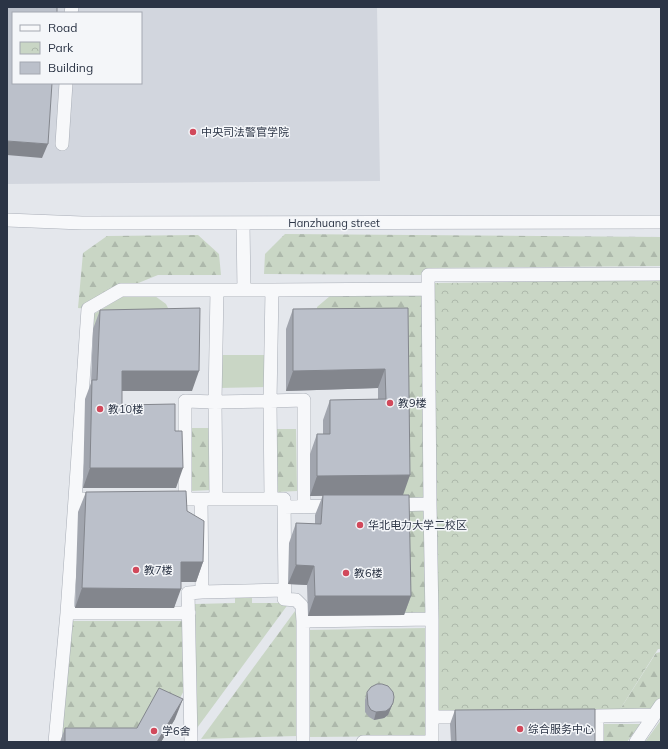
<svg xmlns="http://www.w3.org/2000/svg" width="668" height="749" viewBox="0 0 668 749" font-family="Mulish,'Noto Sans SC',sans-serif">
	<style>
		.built { fill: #d2d6de; fill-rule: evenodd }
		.grass { fill: #c9d6c5 }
		.forest { fill: url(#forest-firs) }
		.park { fill: url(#park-crowns) }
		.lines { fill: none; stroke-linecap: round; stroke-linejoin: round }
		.minor-casing { stroke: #a9aeb7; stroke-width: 14 }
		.minor { stroke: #f7f8fa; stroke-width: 13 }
		.wall { fill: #a1a5ae }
		.shaded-wall { fill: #83868d }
		.building { fill: #bbc0ca; stroke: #83868d }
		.poi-dot { fill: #d1495b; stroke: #f4f6f9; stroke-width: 1.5 }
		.labels { text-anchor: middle; stroke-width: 3; stroke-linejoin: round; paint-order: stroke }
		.poi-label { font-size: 11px; fill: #2b3445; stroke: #f4f6f9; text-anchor: start }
		.street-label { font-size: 11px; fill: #2b3445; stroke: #f4f6f9 }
	</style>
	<defs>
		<pattern id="forest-firs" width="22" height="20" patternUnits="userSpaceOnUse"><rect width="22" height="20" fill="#c9d6c5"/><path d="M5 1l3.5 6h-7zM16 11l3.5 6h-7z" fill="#adb8ab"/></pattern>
		<pattern id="park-crowns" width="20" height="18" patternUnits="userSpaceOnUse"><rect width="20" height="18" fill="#c9d6c5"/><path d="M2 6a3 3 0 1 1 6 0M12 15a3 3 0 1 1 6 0" fill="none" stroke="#adb8ab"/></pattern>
	</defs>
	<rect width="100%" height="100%" fill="#e4e7ec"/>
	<!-- built -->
	<path class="built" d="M7,7H377L380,181L7,184ZM13,13H141V83H13Z"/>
	<!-- grass -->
	<path class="grass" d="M155,296L166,304L168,308V328L93,329L94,314L122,297Z
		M218,355H270L269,387L218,388Z
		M661,720V742H645Z"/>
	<!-- forest -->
	<path class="forest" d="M285,234L661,237V266L428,268V275L264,274L265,254Z
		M198,235L219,254L221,275H158L121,290L88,309L78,308L83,253L107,236Z
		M424,295L425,500H403L402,405L317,328V307L330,296Z
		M190,428H210L211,490L191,491Z
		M275,429H296L297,491L277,492Z
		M402,511H426L427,615H404Z
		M235,595H252V603H289L197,728L195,604L235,603Z
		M295,611L297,617V736L201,739Z
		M70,621H185L186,687L170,716L175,719L161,742H59Z
		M427,628V736L309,737L308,630Z
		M661,652V698L652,711H619L656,653Z
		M604,724H640L627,742H604Z"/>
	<!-- park -->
	<path class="park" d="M661,280V649H658L619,711L436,712L433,283Z"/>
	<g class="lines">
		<defs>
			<path id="minor" d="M71,13L72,7
				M62,144L66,83
				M7,220L82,223L661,222
				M243,223L244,290
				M272,290L428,289
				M75,499L88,309L121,290H272L270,401L304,400V507
				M169,499H201L202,592L188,593L191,742
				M185,499V401L215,402L217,290
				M201,499H216L215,402L270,401L271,499
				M392,505L430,504L428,275L661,274
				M284,507L337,506
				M285,590L284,599L296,600L302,606L303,621L432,619L430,504
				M202,592L285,590L284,499H216
				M67,613L75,499H84
				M303,621V742
				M433,717H470
				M55,742L67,613H189
				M363,742H432V619
				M597,742V716L654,715
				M636,742L661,705"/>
		</defs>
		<!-- minor casing -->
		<use href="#minor" class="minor-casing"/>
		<!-- minor -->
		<use href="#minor" class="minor"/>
	</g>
	<!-- wall -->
	<path class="wall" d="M408,308L403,495H347L411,596L404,615L308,616L307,585L288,584L289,543L296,523L315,524V515L323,495L310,496V454L317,434H323V420L330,400L378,399V388L286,391V329L293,309Z
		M100,310L192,391H122V405L175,431L176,488H83L85,399L91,383L93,329Z
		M86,492L187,511L203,562L196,582H181L174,608H75L78,512Z
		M367,692L393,703L388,715L384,718L374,720L369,717L365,712V700Z
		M455,710L595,742H451L450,724Z
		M175,719L161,742H60L65,728H137Z"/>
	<!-- shaded-wall -->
	<path class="shaded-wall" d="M7,141L48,144L42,158L7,155Z
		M385,369L378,388L286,391L293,371Z
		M122,371H199L192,391H115Z
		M90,468H183L176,488H83Z
		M410,475L403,495L310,496L317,476Z
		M181,562H203L196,582H173Z
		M296,565L314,566L307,585L288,584Z
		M82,588L181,589L174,608H75Z
		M315,596H411L404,615L308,616Z
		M183,699L175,719L161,742H157Z
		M393,703L388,715L384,718L374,720L376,712Z"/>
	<!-- building -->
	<path class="building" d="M7,7H57V13H13V83H52L48,144L7,141Z
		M200,308L199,371H122V405L175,404V431H182L183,468H90L92,380H97L100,310Z
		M408,308L410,475L317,476V434H330V400L386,399L385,369L293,371V309Z
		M186,491L187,511L204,521L203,562H181V589L82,588L86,492Z
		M323,495H409L411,596H315L314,566L296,565V523L321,524Z
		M377,684H382L388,686L393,692L394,697L393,703L390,708L386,711L376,712L371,710L368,705L367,692L371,687Z
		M159,688L183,699L157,742H65V728H137Z
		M595,709V742H456L455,710Z"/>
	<!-- markers -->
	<g class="poi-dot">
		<circle cx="193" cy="132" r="4"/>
		<circle cx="390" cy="403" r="4"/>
		<circle cx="100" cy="409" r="4"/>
		<circle cx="360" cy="525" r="4"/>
		<circle cx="136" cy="570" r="4"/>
		<circle cx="346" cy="573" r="4"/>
		<circle cx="520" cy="729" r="4"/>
		<circle cx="154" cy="731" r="4"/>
	</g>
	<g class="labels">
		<!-- poi labels -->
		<g class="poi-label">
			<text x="201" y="136">中央司法警官学院</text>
			<text x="398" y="407">教9楼</text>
			<text x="108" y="413">教10楼</text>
			<text x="368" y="529">华北电力大学二校区</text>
			<text x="144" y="574">教7楼</text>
			<text x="354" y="577">教6楼</text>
			<text x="528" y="733">综合服务中心</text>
			<text x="162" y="735">学6舍</text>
		</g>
		<!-- street labels -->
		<g class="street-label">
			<text x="334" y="227">Hanzhuang street</text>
		</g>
	</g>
	<!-- border -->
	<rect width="668" height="749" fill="none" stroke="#2b3445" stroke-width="16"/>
	<!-- legend -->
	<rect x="12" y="12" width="130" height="72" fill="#f4f6f9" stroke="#a4a8b1"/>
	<rect x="20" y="25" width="20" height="6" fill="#f7f8fa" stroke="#a4a8b1"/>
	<text x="48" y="32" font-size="12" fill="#2b3445">Road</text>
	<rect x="20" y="42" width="20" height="12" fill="url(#park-crowns)" stroke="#a4a8b1"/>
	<text x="48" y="52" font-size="12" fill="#2b3445">Park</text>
	<rect x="20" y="62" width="20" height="12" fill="#bbc0ca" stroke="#a4a8b1"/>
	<text x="48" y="72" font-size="12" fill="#2b3445">Building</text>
</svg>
